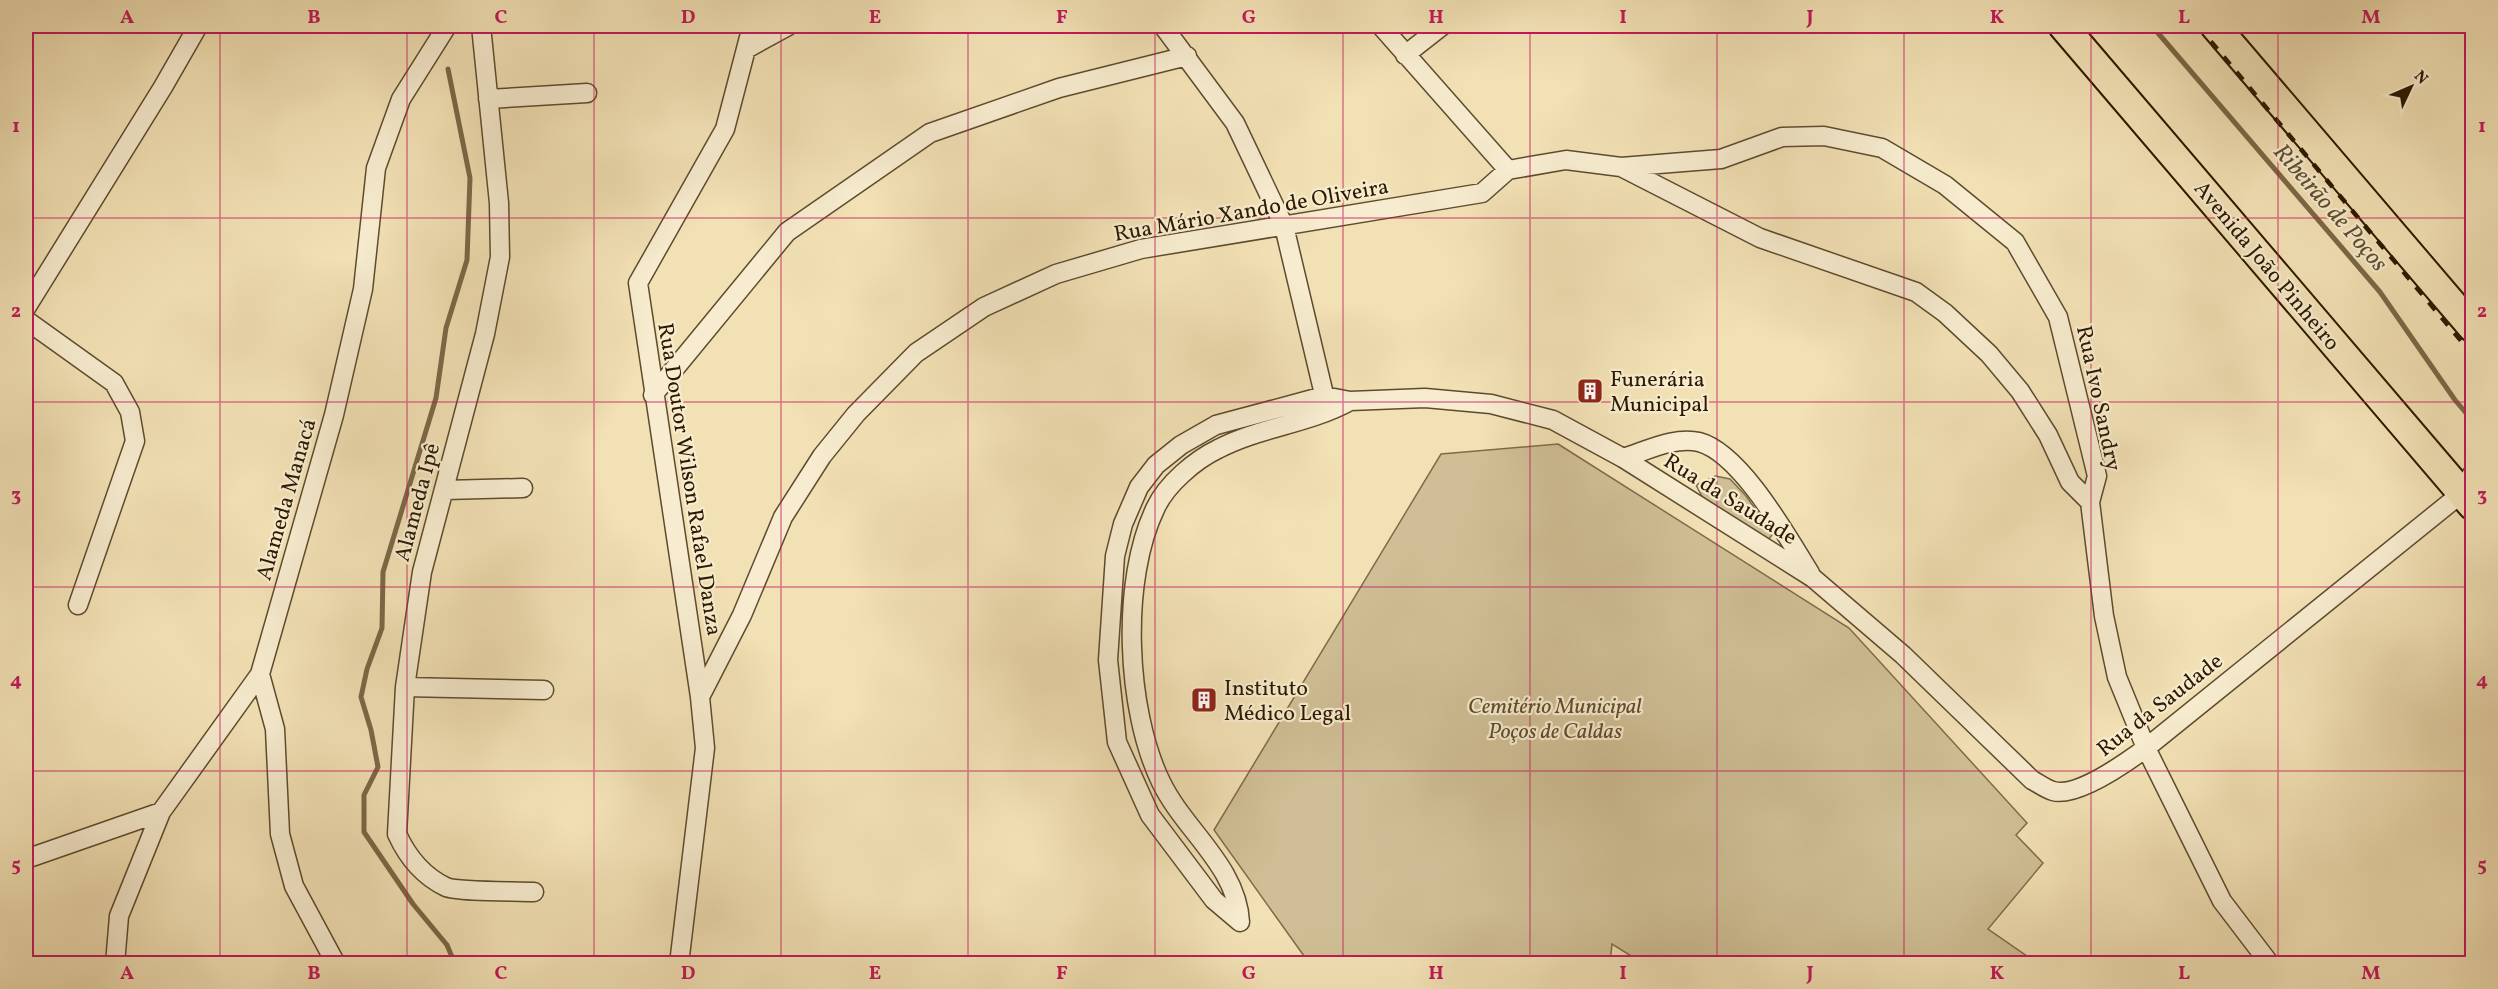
<svg xmlns="http://www.w3.org/2000/svg" width="2498" height="989" viewBox="0 0 2498 989" font-family="Vollkorn,serif">
	<style>
		.green { fill: #d0bf96; stroke: #7e6c4b; stroke-width: 1.5 }
		.lines { fill: none; stroke-linecap: round; stroke-linejoin: round }
		.stream { stroke: #7b6847; stroke-width: 5 }
		.minor-casing { stroke: #5e4b2d; stroke-width: 21 }
		.primary-casing { stroke: #2c1900; stroke-width: 32 }
		.minor { stroke: #f7eccf; stroke-width: 18 }
		.primary { stroke: #f2e1b5; stroke-width: 28 }
		.rail { stroke: #2c1900; stroke-width: 4.5; stroke-dasharray: 10 10; stroke-linecap: butt }
		.grid { fill: none; stroke: #c2185b; stroke-width: 1.5; stroke-opacity: 0.55 }
		.labels { text-anchor: middle; stroke-width: 4.5; stroke-linejoin: round; paint-order: stroke }
		.street-label { font-size: 22px; fill: #2c1900; stroke: #f7eccf }
		.poi-label { font-size: 22px; fill: #2c1900; stroke: #f7eccf; text-anchor: start }
		.park-label { font-size: 22px; font-style: italic; fill: #5d4b2d; stroke: #f7eccf }
		.water-label { font-size: 24px; font-style: italic; fill: #604e30; stroke: #f7eccf }
		.neatline { fill: none; stroke: #c2185b; stroke-width: 2 }
		.grid-label { font-size: 20px; text-anchor: middle; font-weight: bold; fill: #c2185b }
	</style>
	<rect width="100%" height="100%" fill="#f2e1b5"/>
	<filter id="stains"><feTurbulence type="fractalNoise" baseFrequency=".00333" numOctaves="4"/><feColorMatrix values="0 0 0 0 .2 0 0 0 0 .09 0 0 0 0 .02 0 0 0 .5 -.17"/></filter>
	<radialGradient id="worn" r=".72"><stop offset=".6" stop-color="#630" stop-opacity="0"/><stop offset="1" stop-color="#630" stop-opacity=".3"/></radialGradient>
	<!-- green -->
	<path class="green" d="M1558,444L1849,628L2027,823L2016,835L2043,863L1988,929L2037,963L1644,964L1612,944L1610,963H1309L1214,830L1441,454Z
		M1715,476L1730,479L1746,496L1773,534L1766,542L1705,502L1696,485Z"/>
	<g class="lines">
		<!-- stream -->
		<path class="stream" d="M2152,26L2380,292L2455,400L2472,420
			M448,69L470,178L467,260L446,328L436,398L383,572L382,628L367,669L361,697L371,730L378,767L364,795V832L413,904L447,945L455,964"/>
		<defs>
			<path id="minor" d="M481,26L499,203L500,257L485,334L422,572L405,687L397,834C407,856 423,876 446,887C458,892 517,891 534,892
				M1163,26L1235,123L1284,226L1327,407
				M1381,26L1508,170
				M748,48L788,26
				M1405,55L1442,26
				M488,99L587,93
				M1621,167L1760,238L1916,292L1945,313L1989,354L2020,391L2048,435L2070,482L2090,502
				M26,308L163,87L198,26
				M26,320L114,383L130,412L135,441L78,605
				M653,395L787,232L930,133L1059,88L1187,56
				M1623,458C1646,451 1675,436 1699,442C1741,453 1788,538 1810,573
				M445,490L523,488
				M260,674L275,729L280,834L294,886L336,964
				M405,687L544,690
				M700,697L742,615L783,517L822,456L856,414L916,353L984,307L1056,274L1141,249L1482,193L1508,170L1566,160L1621,167L1721,159L1782,137L1824,136L1882,148L1945,185L2015,242L2058,317L2097,476L2090,502L2104,616L2117,677L2146,748L2222,901L2270,964
				M26,859L161,812
				M1240,922L1214,900L1150,815L1117,742L1108,660L1115,556L1123,524L1139,487L1156,465L1181,445L1216,425L1324,396L1350,401L1425,398L1491,404L1553,420L1623,458L1813,578L1903,655L2032,780C2038,783 2046,789 2053,791C2077,798 2127,762 2146,748L2462,493L2472,474
				M1240,922C1237,866 1184,830 1161,782C1126,710 1120,580 1156,507C1167,484 1195,460 1218,449C1260,427 1308,424 1350,401
				M115,964L119,916L161,812L260,674L334,415L363,289L376,168L401,99L447,26
				M679,964L705,748L700,697L638,283L725,129L752,26"/>
			<path id="primary" d="M2063,26L2472,505
				M2215,26L2472,327"/>
		</defs>
		<!-- minor casing -->
		<use href="#minor" class="minor-casing"/>
		<!-- primary casing -->
		<use href="#primary" class="primary-casing"/>
		<!-- minor -->
		<use href="#minor" class="minor"/>
		<!-- primary -->
		<use href="#primary" class="primary"/>
		<!-- rail -->
		<path class="rail" d="M2198,26L2472,354"/>
	</g>
	<!-- grid -->
	<path class="grid" d="M220,26V964M407,26V964M594,26V964M781,26V964M968,26V964M1155,26V964M1343,26V964M1530,26V964M1717,26V964M1904,26V964M2091,26V964M2278,26V964M26,218H2472M26,402H2472M26,587H2472M26,771H2472"/>
	<!-- icons -->
	<defs>
		<symbol id="building-square" viewBox="-11 -11 22 22"><rect x="-9" y="-9" width="18" height="18" rx="4" fill="#8f2418" stroke="#f7eccf"/><path d="M-4-6H4V6H1V3H-1V6H-4ZM-2.5-4.3h1.7v1.8h-1.7ZM.8-4.3h1.7v1.8H.8ZM-2.5-1h1.7V.8h-1.7ZM.8-1h1.7V.8H.8Z" fill="#fff"/></symbol>
	</defs>
	<g fill-rule="evenodd">
		<use href="#building-square" x="1575" y="376" width="30" height="30"/>
		<use href="#building-square" x="1189" y="685" width="30" height="30"/>
	</g>
	<g class="labels">
		<!-- street labels -->
		<g class="street-label">
			<text transform="translate(1251 209) rotate(-10)" y="8">Rua Mário Xando de Oliveira</text>
			<text transform="translate(2268 265) rotate(50)" y="8">Avenida João Pinheiro</text>
			<text transform="translate(2100 398) rotate(78)" y="8">Rua Ivo Sandry</text>
			<text transform="translate(691 479) rotate(81)" y="8">Rua Doutor Wilson Rafael Danza</text>
			<text transform="translate(1731 498) rotate(32)" y="8">Rua da Saudade</text>
			<text transform="translate(285 499) rotate(-74)" y="8">Alameda Manacá</text>
			<text transform="translate(416 502) rotate(-75)" y="8">Alameda Ipê</text>
			<text transform="translate(2159 704) rotate(-38)" y="8">Rua da Saudade</text>
		</g>
		<!-- poi labels -->
		<g class="poi-label">
			<text x="1610" y="386">Funerária<tspan x="1610" dy="25">Municipal</tspan></text>
			<text x="1224" y="695">Instituto<tspan x="1224" dy="25">Médico Legal</tspan></text>
		</g>
		<!-- park labels -->
		<g class="park-label">
			<text x="1555" y="713">Cemitério Municipal<tspan x="1555" dy="25">Poços de Caldas</tspan></text>
		</g>
		<!-- water labels -->
		<g class="water-label">
			<text transform="translate(2331 207) rotate(49)" y="8">Ribeirão de Poços</text>
		</g>
	</g>
	<!-- margin -->
	<rect width="2498" height="989" fill="none" stroke="#f2e1b5" stroke-width="66"/>
	<!-- north arrow -->
	<g transform="translate(2411 87) rotate(46)" stroke="#f7eccf" stroke-width="4.5" paint-order="stroke">
	<path d="M0-4.5L10 22L0 15L-10 22Z" fill="#2c1900"/>
	<text y="-9" font-size="16" font-weight="bold" text-anchor="middle" fill="#2c1900">N</text>
	</g>
	<rect x="33" y="33" width="2432" height="923" class="neatline"/>
	<g class="grid-label">
		<text x="127" y="23">A</text>
		<text x="314" y="23">B</text>
		<text x="501" y="23">C</text>
		<text x="688" y="23">D</text>
		<text x="875" y="23">E</text>
		<text x="1062" y="23">F</text>
		<text x="1249" y="23">G</text>
		<text x="1436" y="23">H</text>
		<text x="1623" y="23">I</text>
		<text x="1810" y="23">J</text>
		<text x="1997" y="23">K</text>
		<text x="2184" y="23">L</text>
		<text x="2371" y="23">M</text>
		<text x="16" y="132">1</text>
		<text x="2482" y="132">1</text>
		<text x="16" y="317">2</text>
		<text x="2482" y="317">2</text>
		<text x="16" y="501">3</text>
		<text x="2482" y="501">3</text>
		<text x="16" y="686">4</text>
		<text x="2482" y="686">4</text>
		<text x="16" y="871">5</text>
		<text x="2482" y="871">5</text>
		<text x="127" y="979">A</text>
		<text x="314" y="979">B</text>
		<text x="501" y="979">C</text>
		<text x="688" y="979">D</text>
		<text x="875" y="979">E</text>
		<text x="1062" y="979">F</text>
		<text x="1249" y="979">G</text>
		<text x="1436" y="979">H</text>
		<text x="1623" y="979">I</text>
		<text x="1810" y="979">J</text>
		<text x="1997" y="979">K</text>
		<text x="2184" y="979">L</text>
		<text x="2371" y="979">M</text>
	</g>
	<rect width="100%" height="100%" filter="url(#stains)"/>
	<rect width="100%" height="100%" fill="url(#worn)"/>
</svg>
